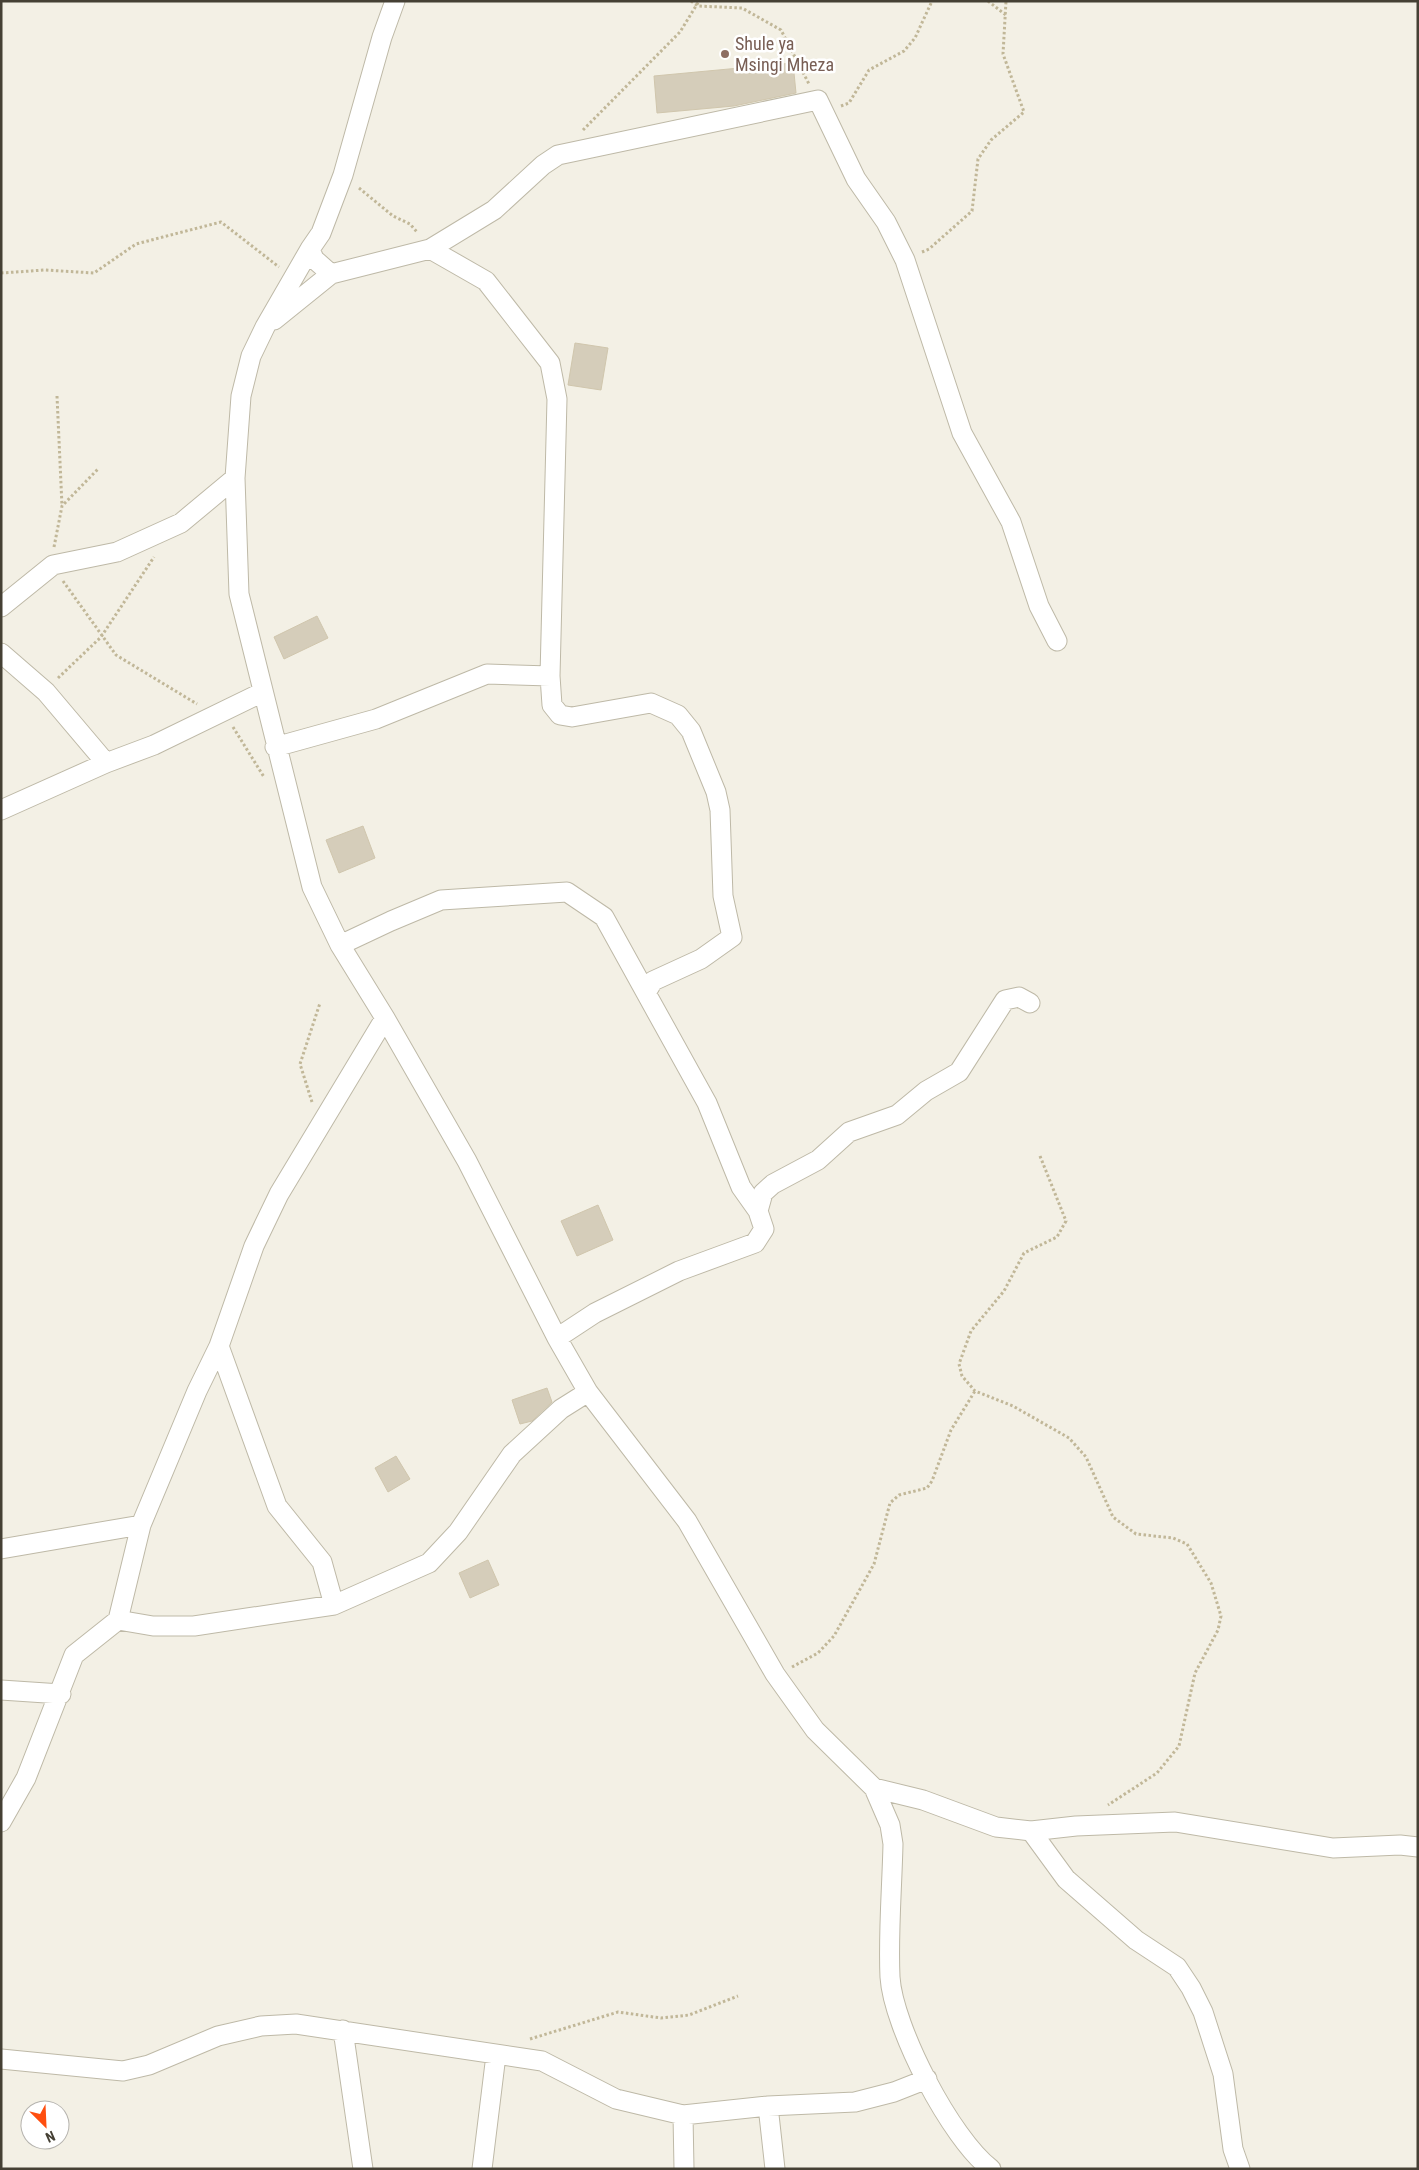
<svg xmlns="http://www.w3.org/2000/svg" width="1419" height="2170" viewBox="0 0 1419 2170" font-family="'Roboto Condensed',sans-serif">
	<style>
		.building { fill: #d5cdba; stroke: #d0c6ad }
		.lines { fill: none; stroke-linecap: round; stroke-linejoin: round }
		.minor-casing { stroke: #beb9a7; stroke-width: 21 }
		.path { stroke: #c1b798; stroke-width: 3; stroke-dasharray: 2.5 2.5; stroke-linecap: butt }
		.minor { stroke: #fff; stroke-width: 19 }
		.education-dot { fill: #8d6e63; stroke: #fff; stroke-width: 2 }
		.labels { text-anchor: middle; stroke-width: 5; stroke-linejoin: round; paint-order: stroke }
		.education-label { font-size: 18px; fill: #785e54; stroke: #fff; text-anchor: start }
	</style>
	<rect width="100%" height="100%" fill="#f3f0e5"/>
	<!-- building -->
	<path class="building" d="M793,63L796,93L734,106L657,113L654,76Z
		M575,343L608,348L601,390L568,385Z
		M317,616L328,638L284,659L274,637Z
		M363,826L375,858L339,873L326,840Z
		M598,1205L613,1240L577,1256L561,1221Z
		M547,1388L552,1402L532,1421L520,1424L512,1400Z
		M396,1456L410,1479L388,1492L375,1468Z
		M488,1560L499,1585L470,1598L459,1573Z"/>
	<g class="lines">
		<defs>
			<path id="minor" d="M395,1L382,37L343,175L321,233L310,249L265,327L251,356L241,396L235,478L239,594L312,887L340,945L385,1018L467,1161L557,1338L588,1392L687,1521L775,1674L815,1730L874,1788L890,1825L893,1844C892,1888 888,1934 890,1977C893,2027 951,2139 991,2169
				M310,249L314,259L331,274L430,249L486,281L550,363L557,399L550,676L552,705L560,715L572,717L651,703L678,715L691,731L716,792L720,810L723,896L732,937L701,959L653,981L646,993L707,1103L741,1187L758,1211
				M430,249L494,210L543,165L558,155L818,100L856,179L886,222L905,260L962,433L1011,522L1039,606L1057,641
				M274,320L331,274
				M1,607L53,565L117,552L181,523L235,478
				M1,653L46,692L106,763
				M275,747L376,719L487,674L550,676
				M1,810L106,763L154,745L263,692
				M340,945L391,921L441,900L567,892L604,917L646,993
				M557,1338L595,1313L679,1271L755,1243L764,1229L758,1211L763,1193L773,1184L818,1160L849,1132L897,1115L926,1091L959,1072L1005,1000L1019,997L1030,1003
				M219,1346L277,1506L322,1562L334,1605
				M1,1549L141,1525
				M118,1620L153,1626H194L334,1605L429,1563L458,1532L512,1454L561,1409L588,1392
				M1,1690L61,1694
				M874,1788L923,1800L996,1827L1031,1831L1076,1826L1175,1822L1333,1848L1400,1845L1418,1847
				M1,1822L26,1778L74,1655L118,1620L141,1525L197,1391L219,1346L254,1246L279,1194L385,1018
				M1031,1831L1066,1879L1136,1940L1177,1967L1191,1988L1203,2012L1223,2074L1233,2149L1240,2169
				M343,2030L363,2169
				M1,2059L123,2071L149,2065L218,2036L261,2026L296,2024L542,2061L616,2099L683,2115L768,2106L855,2102L894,2092L927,2079
				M768,2106L775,2169
				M683,2115L684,2169
				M482,2169L496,2055"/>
		</defs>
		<!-- minor casing -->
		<use href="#minor" class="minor-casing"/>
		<!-- path -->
		<path class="path" d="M691,1L698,6L742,8L781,30L809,84
			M988,1L1007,16
			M841,106L849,103L869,70L904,51L915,38L932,1
			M583,130L680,32L699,1
			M359,188L393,216L410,224L417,232
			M922,252L929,249L972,211L978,159L991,140L1024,112L1003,54L1006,1
			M1,273L45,270L94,273L136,244L221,222L279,267
			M57,396L62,506
			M54,547L62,506L98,469
			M63,581L116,655L197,704
			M58,678L101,637L154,557
			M233,727L264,777
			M312,1102L300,1064L320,1003
			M1040,1156L1066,1221L1057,1237L1024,1253L1004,1291L971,1331L959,1364L962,1376L975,1391L1013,1406L1069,1438L1086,1457L1113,1517L1136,1534L1173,1538L1187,1544L1211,1583L1221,1616L1218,1630L1195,1673L1179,1746L1157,1773L1108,1805
			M792,1667L818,1653L834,1636L874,1564L890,1503L899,1495L927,1488L932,1481L951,1430L975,1391
			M530,2039L618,2012L661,2018L689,2015L738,1996"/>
		<!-- minor -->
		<use href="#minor" class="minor"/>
	</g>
	<!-- markers -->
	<circle class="education-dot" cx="725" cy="54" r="5"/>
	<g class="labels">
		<!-- education labels -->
		<g class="education-label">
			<text x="735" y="50">Shule ya<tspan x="735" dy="21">Msingi Mheza</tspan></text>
		</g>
	</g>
	<!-- border -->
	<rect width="1419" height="2170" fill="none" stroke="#454034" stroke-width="5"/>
	<!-- north arrow -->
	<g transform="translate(45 2125) rotate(156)"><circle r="24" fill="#ffffff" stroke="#b5b3ae"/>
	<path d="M0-4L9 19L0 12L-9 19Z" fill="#ff4e0f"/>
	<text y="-8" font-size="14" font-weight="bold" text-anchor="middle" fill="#454034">N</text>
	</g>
</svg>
